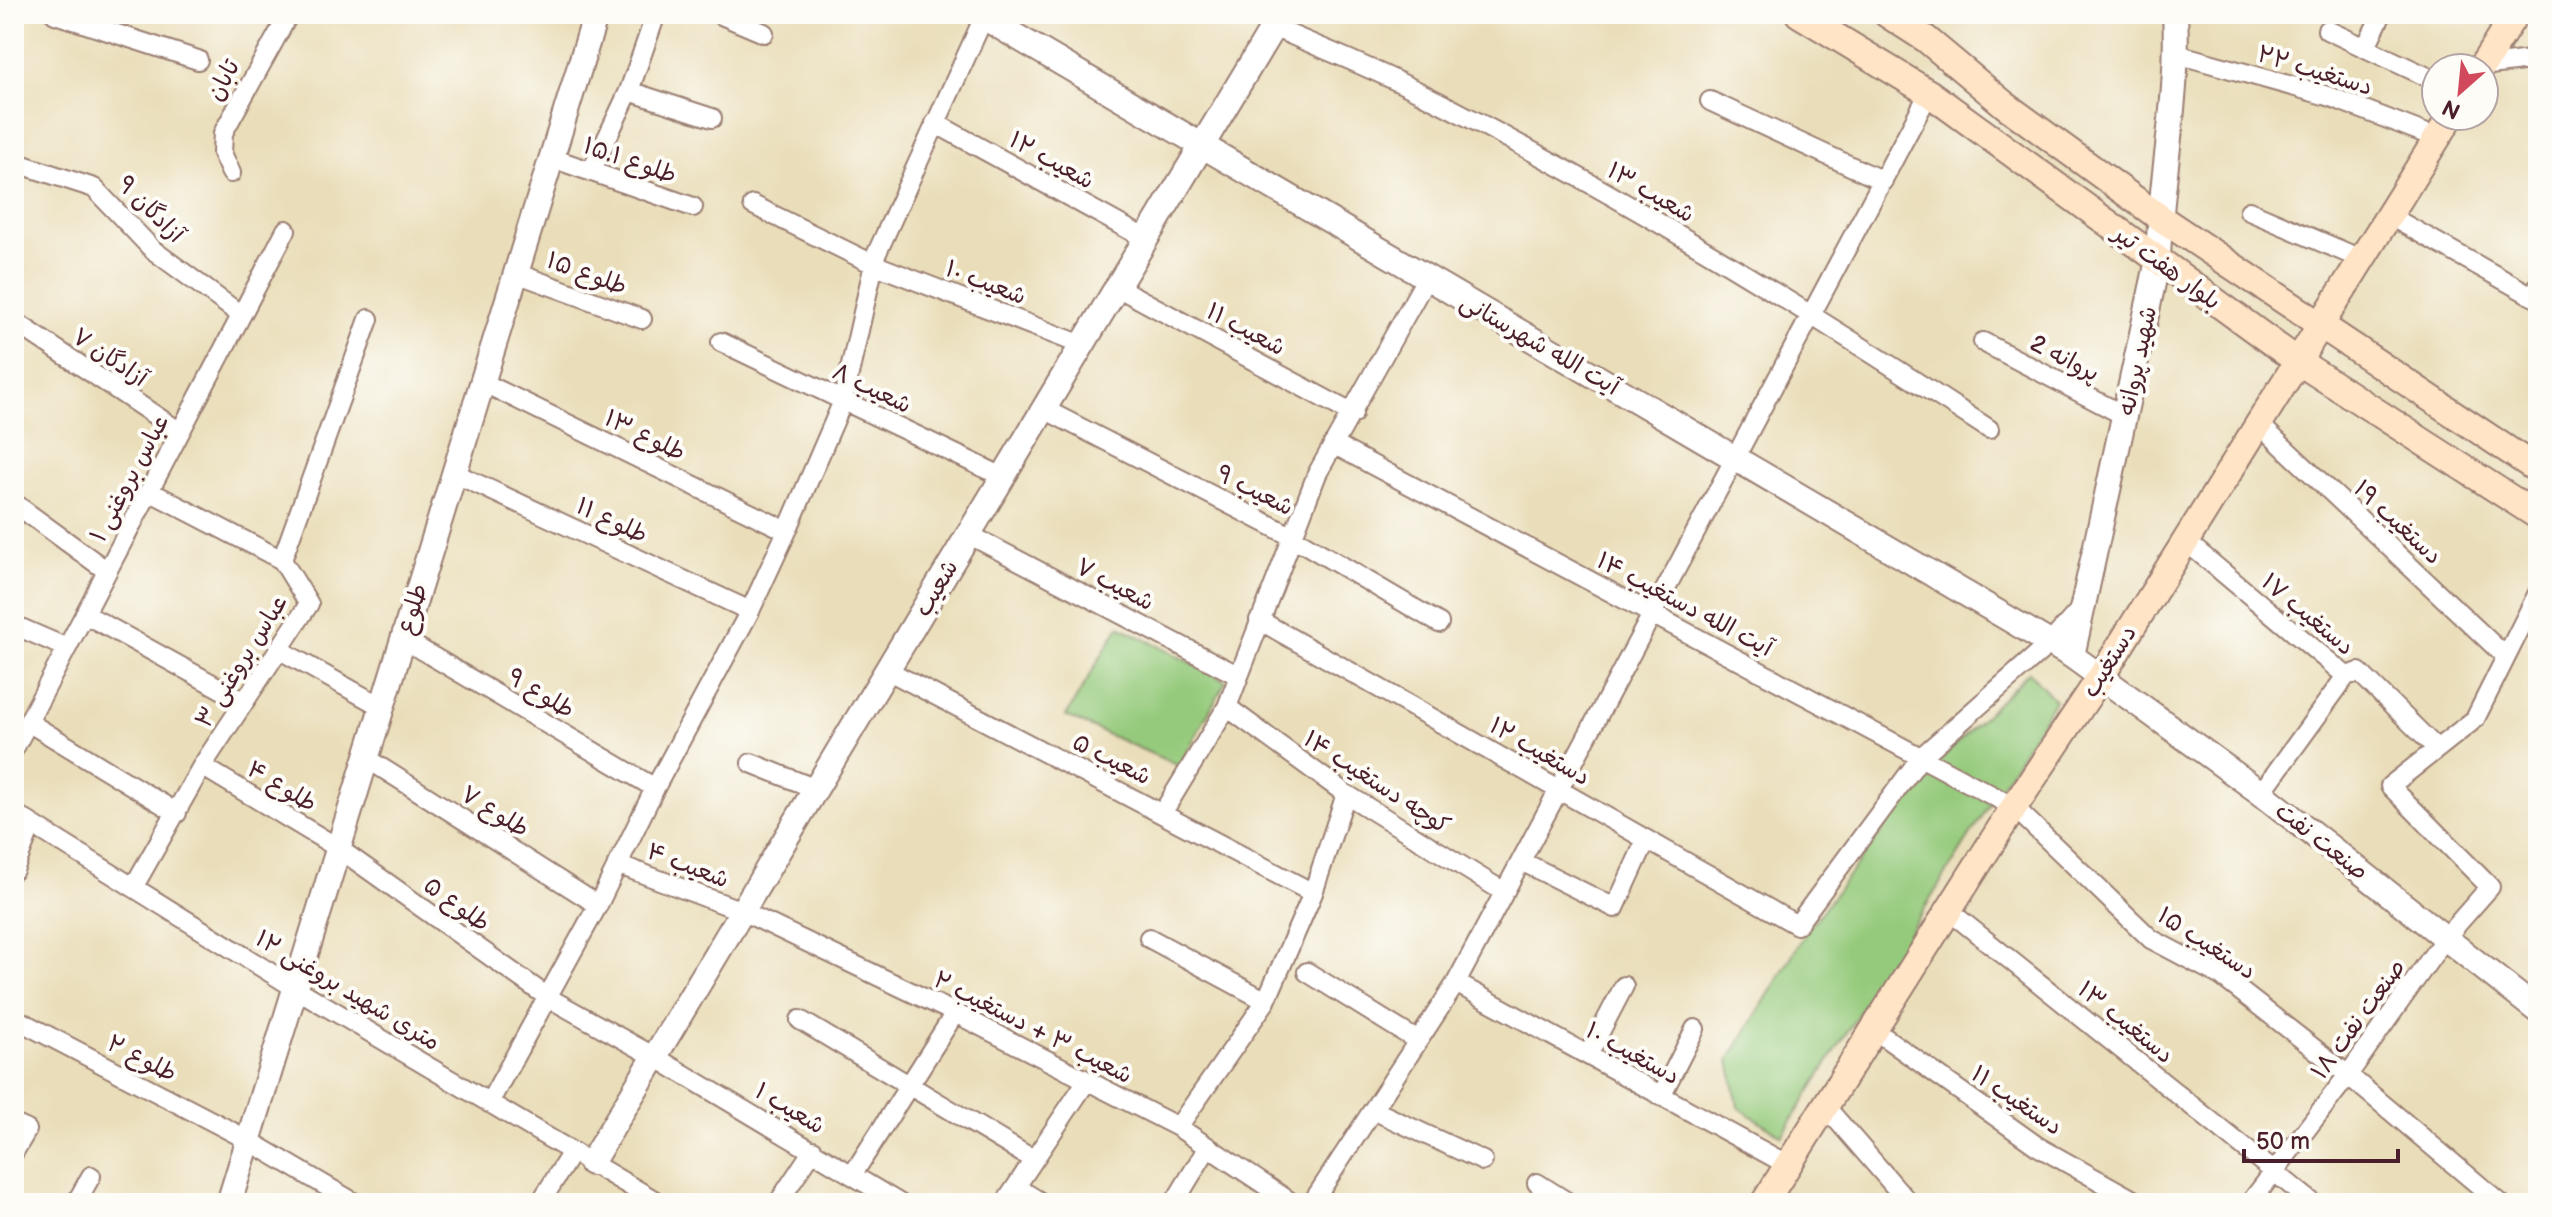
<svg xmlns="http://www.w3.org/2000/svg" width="2552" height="1217" viewBox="0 0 2552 1217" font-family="'Balsamiq Sans','Playpen Sans Arabic',sans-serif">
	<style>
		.green { fill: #95ca7c; stroke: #707454; stroke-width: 2 }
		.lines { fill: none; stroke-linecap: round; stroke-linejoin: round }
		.minor-casing { stroke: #9a7e72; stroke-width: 22 }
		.tertiary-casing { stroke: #9a7e72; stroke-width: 28 }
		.secondary-casing { stroke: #9a7e72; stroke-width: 30 }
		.minor { stroke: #fff; stroke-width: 18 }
		.tertiary { stroke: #fff; stroke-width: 24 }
		.secondary { stroke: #ffe4c6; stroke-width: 26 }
		.labels { text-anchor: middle; stroke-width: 8; stroke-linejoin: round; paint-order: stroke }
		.street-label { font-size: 24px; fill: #4a1f2b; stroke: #fdfcf7 }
	</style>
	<rect width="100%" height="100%" fill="#fdfcf7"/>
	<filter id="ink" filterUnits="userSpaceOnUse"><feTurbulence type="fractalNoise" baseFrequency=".0125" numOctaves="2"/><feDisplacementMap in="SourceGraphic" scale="16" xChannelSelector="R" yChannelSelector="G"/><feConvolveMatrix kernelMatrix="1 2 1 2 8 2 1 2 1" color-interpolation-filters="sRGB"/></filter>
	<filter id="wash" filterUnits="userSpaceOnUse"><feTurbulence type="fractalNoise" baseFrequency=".006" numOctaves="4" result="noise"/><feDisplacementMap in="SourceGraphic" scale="32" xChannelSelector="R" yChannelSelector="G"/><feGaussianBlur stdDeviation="1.8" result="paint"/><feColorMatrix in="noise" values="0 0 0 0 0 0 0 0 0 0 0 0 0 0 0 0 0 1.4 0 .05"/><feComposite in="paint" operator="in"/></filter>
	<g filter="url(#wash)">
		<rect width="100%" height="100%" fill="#eadeba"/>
		<!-- green -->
		<path class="green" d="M1119,626L1226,681L1179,766L1066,716Z
			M2029,672L2055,700L1782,1136L1738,1107L1729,1060L1808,929L1925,775Z"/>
	</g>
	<g filter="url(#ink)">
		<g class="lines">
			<defs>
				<path id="minor" d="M55,14L198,60
					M719,14L764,33
					M1273,27C1323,49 1375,69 1423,94C1619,193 1805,309 1989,429
					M2327,30L2436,81
					M2365,48L2382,14
					M2177,54L2331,97L2437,138
					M2482,66L2538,59
					M629,91L712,118
					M1710,101L1883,181
					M935,123L1146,239
					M552,158L693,207
					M14,162L94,188L153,250L241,315
					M591,172L629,91L656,14
					M231,173L222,153L223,133L289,14
					M753,205L873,264L1082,345
					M2249,211L2361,259
					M2388,215L2534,297L2538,286
					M516,273L642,319
					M1117,287L1353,414
					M14,321L180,432
					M721,342L1003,477
					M1983,342L2125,416
					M482,382L787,531
					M1044,409L1291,536L1439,623
					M2257,422L2506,657
					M1333,444L2014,807L2151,939L2221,976L2348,1075L2500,1203
					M454,473L750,611
					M149,491L282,560
					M14,503L107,571
					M968,534L1239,676
					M2183,539L2346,676L2359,672L2437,749
					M85,614L243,701
					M1259,620L1797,925L1921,757L2050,643L2083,606
					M14,625L67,648
					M403,639L655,788
					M278,649L382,707
					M887,670L1313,893
					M1227,707L1346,794L1504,892
					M28,722L177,813
					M14,749L286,230
					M366,758L598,905
					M751,763L816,789
					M202,766L338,848L549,998L655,1057L899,1203
					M2261,793L2346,676
					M1163,812L1227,707L1317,474L1427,277
					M14,813L295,988L659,1203
					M1521,861L1615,908L1646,840
					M617,864L742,911L955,1013L1178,1127L1292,1203
					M14,870L32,825
					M134,886L202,766L309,604L282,560L369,319
					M1948,910L2313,1203
					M1149,938L1266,1001
					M1307,972L1418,1041
					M1456,983L1788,1165
					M14,1018L248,1140L355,1203
					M800,1020L1034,1160
					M1873,1029L2037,1146L2139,1203
					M1588,1055L1624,986
					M1661,1096L1695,1029
					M489,1103L598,905L655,788L750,611L787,531L843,401L876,255L984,17
					M1825,1106L1909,1203
					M1373,1110L1483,1161
					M14,1124L27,1130L14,1152
					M1178,1127L1266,1001L1313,893L1346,794
					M853,1174L955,1013
					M1537,1183L1569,1203
					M1016,1187L1042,1203
					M76,1203L91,1176
					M540,1203L572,1152
					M778,1203L813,1150
					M1005,1203L1086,1082
					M1174,1203L1208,1147
					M1312,1203L1456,983L1929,93
					M2250,1203L2348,1075L2445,938L2490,887L2390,786L2475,719L2538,593"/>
				<path id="tertiary" d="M978,14L2072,656L2261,793L2538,1011
					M2072,656L2158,260C2160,178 2180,96 2175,14
					M591,1163L1281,14
					M229,1203L596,14"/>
				<path id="secondary" d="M1799,14L1929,93L2296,360L2538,516
					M1887,14L1926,39L2005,105L2159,217L2538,470
					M2481,68L2515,14
					M1764,1203L2014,807L2102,675L2451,116"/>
			</defs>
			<!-- minor casing -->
			<use href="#minor" class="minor-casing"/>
			<!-- tertiary casing -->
			<use href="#tertiary" class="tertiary-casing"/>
			<!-- secondary casing -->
			<use href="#secondary" class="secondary-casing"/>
			<!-- minor -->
			<use href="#minor" class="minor"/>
			<!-- tertiary -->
			<use href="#tertiary" class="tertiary"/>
			<!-- secondary -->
			<use href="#secondary" class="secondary"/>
		</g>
	</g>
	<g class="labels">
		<!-- street labels -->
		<g class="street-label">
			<text transform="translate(2315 70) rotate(17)" y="8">دستغیب ۲۲</text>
			<text transform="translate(223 80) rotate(-62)" y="8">تابان</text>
			<text transform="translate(630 160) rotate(19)" y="8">طلوع ۱۵.۱</text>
			<text transform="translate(1052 160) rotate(29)" y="8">شعیب ۱۲</text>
			<text transform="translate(1651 192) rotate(30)" y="8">شعیب ۱۳</text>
			<text transform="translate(151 209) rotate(45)" y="8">آزادگان ۹</text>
			<text transform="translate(2167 267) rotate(36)" y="8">بلوار هفت تیر</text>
			<text transform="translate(587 273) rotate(20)" y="8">طلوع ۱۵</text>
			<text transform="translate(986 282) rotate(21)" y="8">شعیب ۱۰</text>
			<text transform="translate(1246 329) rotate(28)" y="8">شعیب ۱۱</text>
			<text transform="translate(1540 344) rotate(30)" y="8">آیت الله شهرستانی</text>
			<text transform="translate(110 357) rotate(34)" y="8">آزادگان ۷</text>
			<text transform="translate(2065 358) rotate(27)" y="8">پروانه 2</text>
			<text transform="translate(2137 361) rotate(-78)" y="8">شهید پروانه</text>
			<text transform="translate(872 388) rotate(26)" y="8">شعیب ۸</text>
			<text transform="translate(645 435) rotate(26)" y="8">طلوع ۱۳</text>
			<text transform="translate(129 478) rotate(-62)" y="8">عباس بروغنی ۱</text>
			<text transform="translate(1255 490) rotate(27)" y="8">شعیب ۹</text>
			<text transform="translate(612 520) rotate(25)" y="8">طلوع ۱۱</text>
			<text transform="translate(2398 522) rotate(43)" y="8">دستغیب ۱۹</text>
			<text transform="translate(1115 584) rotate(28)" y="8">شعیب ۷</text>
			<text transform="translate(936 588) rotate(-59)" y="8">شعیب</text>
			<text transform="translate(1685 604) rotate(28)" y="8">آیت الله دستغیب ۱۴</text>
			<text transform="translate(412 609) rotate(-73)" y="8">طلوع</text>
			<text transform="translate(2308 614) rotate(40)" y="8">دستغیب ۱۷</text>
			<text transform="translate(241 661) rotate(-58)" y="8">عباس بروغنی ۳</text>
			<text transform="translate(2109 661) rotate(-58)" y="8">دستغیب</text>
			<text transform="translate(541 693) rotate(31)" y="8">طلوع ۹</text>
			<text transform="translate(1540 751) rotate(30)" y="8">دستغیب ۱۲</text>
			<text transform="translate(1112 759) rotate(27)" y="8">شعیب ۵</text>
			<text transform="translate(1377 782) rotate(33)" y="8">کوچه دستغیب ۱۴</text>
			<text transform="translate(282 786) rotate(31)" y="8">طلوع ۴</text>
			<text transform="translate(495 811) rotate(32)" y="8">طلوع ۷</text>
			<text transform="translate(2322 841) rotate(38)" y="8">صنعت نفت</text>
			<text transform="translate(688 865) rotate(21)" y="8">شعیب ۴</text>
			<text transform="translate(457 904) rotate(36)" y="8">طلوع ۵</text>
			<text transform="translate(2207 943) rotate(33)" y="8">دستغیب ۱۵</text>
			<text transform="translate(348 990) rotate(31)" y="8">۱۲ متری شهید بروغنی</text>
			<text transform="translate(2358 1019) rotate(-54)" y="8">صنعت نفت ۱۸</text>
			<text transform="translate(2126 1022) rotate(39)" y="8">دستغیب ۱۳</text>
			<text transform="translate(1033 1027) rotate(27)" y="8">شعیب ۳ + دستغیب ۲</text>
			<text transform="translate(1633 1053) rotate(29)" y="8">دستغیب ۱۰</text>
			<text transform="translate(142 1058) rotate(27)" y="8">طلوع ۲</text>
			<text transform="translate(2017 1100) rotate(34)" y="8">دستغیب ۱۱</text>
			<text transform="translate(790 1108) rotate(31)" y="8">شعیب ۱</text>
		</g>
	</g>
	<!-- margin -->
	<rect width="2552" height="1217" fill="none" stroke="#fdfcf7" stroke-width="48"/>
	<!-- north arrow -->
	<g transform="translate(2460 92) rotate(207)"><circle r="38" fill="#fdfcf7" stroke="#b5a4a5" stroke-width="2"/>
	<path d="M0-6L14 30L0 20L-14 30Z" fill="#d1495b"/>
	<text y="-12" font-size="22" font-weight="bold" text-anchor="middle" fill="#4a1f2b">N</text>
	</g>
	<!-- scale -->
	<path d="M2244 1149v12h154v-12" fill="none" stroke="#4a1f2b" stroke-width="4"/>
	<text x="2256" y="1149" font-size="24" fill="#4a1f2b" stroke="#fdfcf7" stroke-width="6" paint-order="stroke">50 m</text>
</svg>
